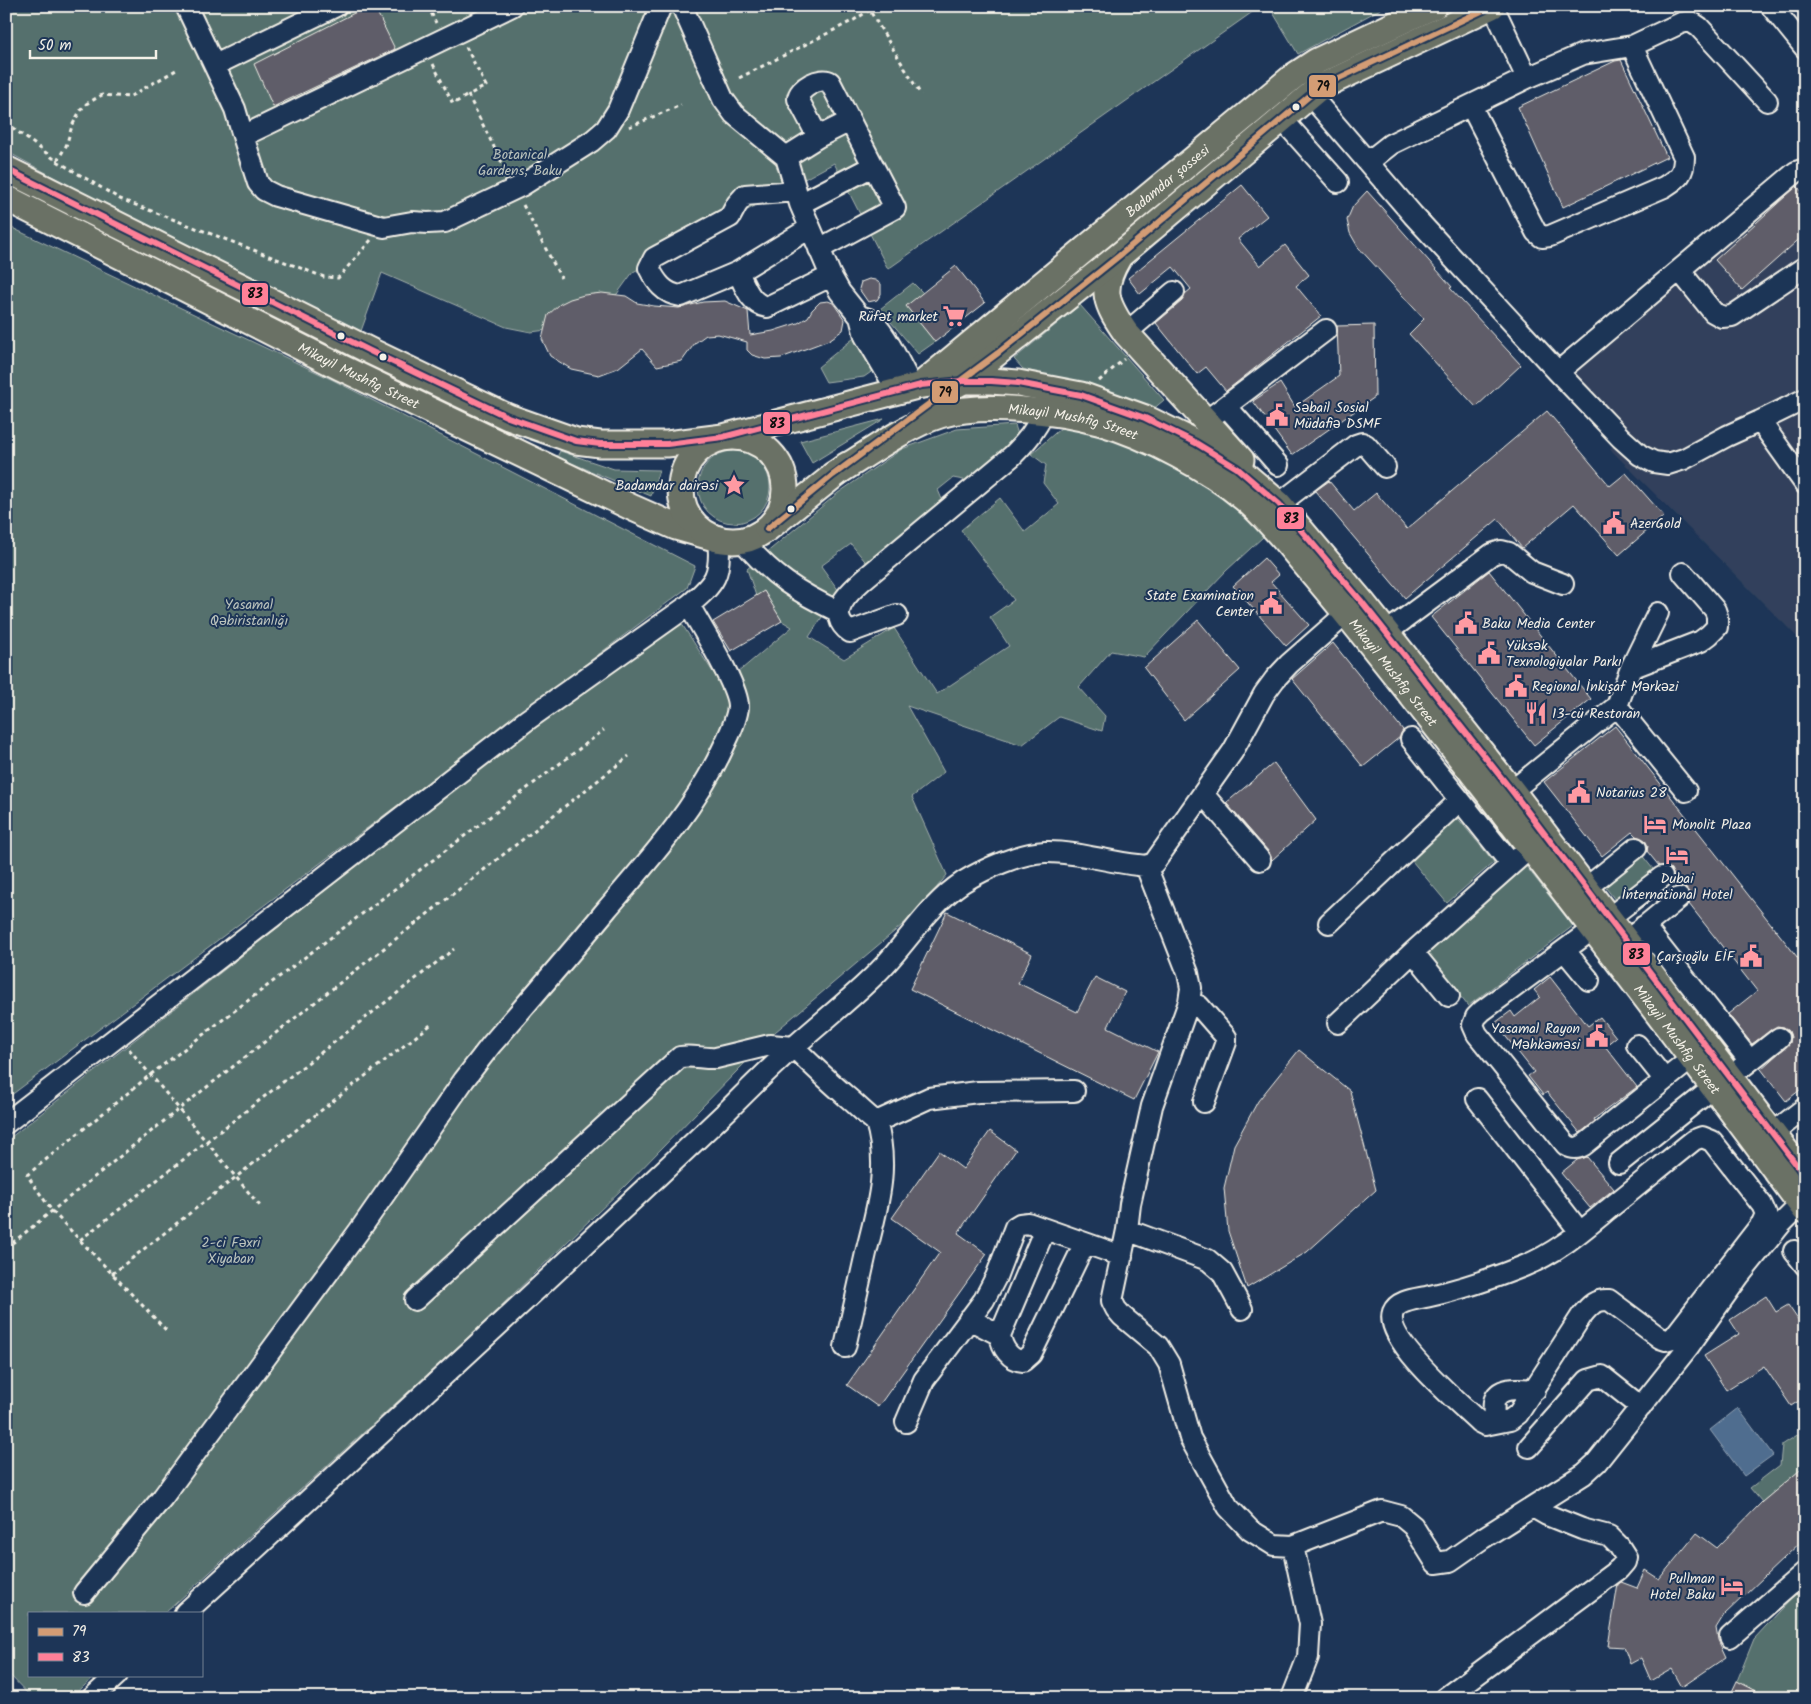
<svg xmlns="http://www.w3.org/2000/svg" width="1811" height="1704" viewBox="0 0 1811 1704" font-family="Kalam,sans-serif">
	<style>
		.built { fill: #30415c }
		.green { fill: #546f6d; stroke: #a4b0aa }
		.water { fill: #4f6d8f; stroke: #91a2b3 }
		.building { fill: #5e5d69; stroke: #f4f1e8 }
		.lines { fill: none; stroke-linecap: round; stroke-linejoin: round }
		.minor-casing { stroke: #f4f1e8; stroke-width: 24 }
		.major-casing { stroke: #f4f1e8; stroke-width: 29 }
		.path { stroke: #f4f1e8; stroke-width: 3; stroke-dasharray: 4 4; stroke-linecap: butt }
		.minor { stroke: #1d3557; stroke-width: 20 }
		.major { stroke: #6b7165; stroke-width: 25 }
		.bus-1-casing { stroke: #1d3557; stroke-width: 10 }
		.bus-2-casing { stroke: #1d3557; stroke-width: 10 }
		.bus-1 { stroke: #d39c74; stroke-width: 6 }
		.bus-2 { stroke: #ff8098; stroke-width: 6 }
		.bus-dot { fill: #f4f1e8; stroke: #1d3557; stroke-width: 2 }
		.labels { text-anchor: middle; stroke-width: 4; stroke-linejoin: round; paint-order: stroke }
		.park-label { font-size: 14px; fill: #bcc4bd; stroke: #1d3557 }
		.street-label { font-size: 14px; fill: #f4f1e8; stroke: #1d3557 }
		.poi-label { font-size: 14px; fill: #f4f1e8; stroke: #1d3557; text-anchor: start }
		.line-badge { stroke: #1d3557; stroke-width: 2 }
		.pale-badge-label { font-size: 14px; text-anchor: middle; font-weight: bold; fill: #111 }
	</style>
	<rect width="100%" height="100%" fill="#1d3557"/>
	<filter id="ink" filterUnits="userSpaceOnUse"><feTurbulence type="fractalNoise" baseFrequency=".02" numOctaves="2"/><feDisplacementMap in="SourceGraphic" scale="10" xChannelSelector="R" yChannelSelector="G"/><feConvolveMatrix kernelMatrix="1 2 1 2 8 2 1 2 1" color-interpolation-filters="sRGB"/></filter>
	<g filter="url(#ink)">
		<!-- built -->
		<path class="built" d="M1805,158V645L1610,449L1628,431L1562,358Z"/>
		<!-- green -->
		<path class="green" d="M6,6H1261L888,269L834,163L633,272L617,294L592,314L562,328L531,332L506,327L382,273L361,331L114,210L6,151Z
			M1269,6H1386L1298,54Z
			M6,225L333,380L695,566L687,588L6,1099Z
			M913,283L923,293L906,306L935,342L918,354L880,309Z
			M1080,305L1164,400L1152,410L1091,388L1023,369L1014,359Z
			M864,330L887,361L864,377L826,382L818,367Z
			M884,419L812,463L800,441Z
			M1015,425L1019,438L969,481L953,478L938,490L944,504L869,566L851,544L821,566L839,591L809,637L844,659L894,628L937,694L1009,646L990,617L1014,600L961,530L1000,498L1025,532L1059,504L1043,483L1046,465L1031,454L1062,427L1085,430L1133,447L1209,486L1242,513L1264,536L1226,571L1144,657L1111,651L1079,687L1105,716L1102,731L1059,717L1022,745L907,706L944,772L912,797L947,875L914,915L775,1032L624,1187L473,1333L165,1613H29V1675H96L71,1698H32L6,1671V1141L676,615L718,680L730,679L792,627L782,621L764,591L756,596L747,569L838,493L902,449L957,429Z
			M560,451L614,469L659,470L651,496L557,457Z
			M698 487a36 36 0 1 1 72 0a36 36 0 1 1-72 0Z
			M1456,816L1494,862L1447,903L1412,861Z
			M1641,854L1657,874L1619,905L1603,884Z
			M1525,865L1573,926L1468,1006L1426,953Z
			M1805,1430V1466L1762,1502L1750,1488L1780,1465L1782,1445Z
			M1805,1584V1600L1802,1605L1805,1614V1698H1770L1737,1681L1754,1639Z"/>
		<!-- water -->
		<path class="water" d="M1738,1408L1773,1455L1744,1476L1710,1430Z"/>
		<!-- building -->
		<path class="building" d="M368,6H374L395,49L273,107L254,64Z
			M1621,60L1667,157L1563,207L1518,107L1615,61Z
			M1242,185L1267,216L1238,239L1260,266L1285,245L1309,275L1296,286L1321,316L1226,391L1206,367L1197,374L1156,323L1182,301L1185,294L1191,289L1173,267L1140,294L1128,278Z
			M1797,186L1805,195V234L1742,290L1715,260Z
			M1367,191L1452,287L1450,288L1521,365L1476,407L1409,334L1424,319L1358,247L1350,233L1347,220L1353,206Z
			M956,266L985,303L935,342L906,306Z
			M869,279L875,280L881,284V294L877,300L868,302L859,289L861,282Z
			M602,293L626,296L637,303L654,306L679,308L703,302L725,301L748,311L750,335L773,331L798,323L808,317L812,310L820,302L828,301L833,303L845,320L843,330L829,340L781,358L765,359L752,355L747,350V342L718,334L706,335L695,343L682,361L657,366L642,349L618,368L599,375L571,369L550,356L542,339L548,315L560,304L570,299L584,295Z
			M1374,325L1375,397L1292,455L1253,401L1280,383L1295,407L1339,376L1337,326Z
			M1547,411L1610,486L1626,473L1664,516L1619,555L1574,504L1522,548L1498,519L1405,598L1315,491L1329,481L1354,511L1376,493L1407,529Z
			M1264,558L1279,575L1271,582L1309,625L1286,646L1233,586Z
			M1489,571L1591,699L1534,745L1431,617Z
			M764,591L782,621L731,651L713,622Z
			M1198,620L1240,670L1184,720L1144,668Z
			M1333,643L1403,730L1400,737L1363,767L1292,679Z
			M1615,726L1805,967V1086L1786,1101L1761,1069L1790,1043L1791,1037L1789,1031L1784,1027L1777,1026L1752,1044L1728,1014L1757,991L1689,904L1691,897L1688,891L1683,887H1676L1672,883L1674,876L1671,869L1666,866H1659L1647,851L1648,846L1645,840L1636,836L1632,832L1602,856L1544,782Z
			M1274,763L1316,820L1272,860L1269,852L1226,803Z
			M947,912L1032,954L1018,983L1077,1012L1095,977L1125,992L1108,1027L1158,1052L1134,1100L910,989Z
			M1550,977L1588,1026L1600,1017L1616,1037L1605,1046L1637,1087L1594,1119L1595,1121L1580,1133L1547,1092L1543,1095L1528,1076L1534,1072L1495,1023L1511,1011L1515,1017L1540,997L1534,990Z
			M1299,1050L1350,1091L1376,1190L1307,1252L1247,1288L1228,1231L1224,1188L1234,1145L1258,1101Z
			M990,1131L1016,1150L958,1233L987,1254L878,1407L847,1385L940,1252L892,1218L939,1151L963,1169Z
			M1587,1157L1614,1189L1590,1208L1561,1173L1577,1160Z
			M1766,1296L1776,1312L1788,1305L1805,1330V1397L1791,1406L1764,1366L1726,1390L1704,1356L1739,1334L1730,1320Z
			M1805,1466V1538L1724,1615L1716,1628L1718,1640L1726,1657L1682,1687L1672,1669L1651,1681L1641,1658L1630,1664L1624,1647L1608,1646L1618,1584L1621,1582L1637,1588L1645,1570L1659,1579L1697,1533L1717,1548L1762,1502Z
			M1737,1681L1770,1698H1729Z"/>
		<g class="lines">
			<defs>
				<path id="minor" d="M186,6L235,109L243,136L512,6
					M682,6L723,99L734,114L786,157
					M1493,6L1527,78
					M1771,6L1805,48
					M1632,46L1681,23L1690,21L1699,27L1767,101
					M215,65L336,6
					M1310,95L1413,215L1558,372L1621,438L1640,455L1654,462L1668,464L1684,459L1727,436L1760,421L1805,484
					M1282,119L1338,182
					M850,121L818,137L786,157L800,204L831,276L840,292L860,317L865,336L898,392
					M243,136L258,183L264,190L276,196L384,227L412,222L428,223L445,222L521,186L592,141L606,129L618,110L661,6
					M818,137L798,99C798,88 821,76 830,82L895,208L819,249
					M1368,162L1391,144L1527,78L1583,54L1632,46L1684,157C1684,175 1678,178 1664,187L1550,236L1542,237L1536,232L1471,106
					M796,191L745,195L737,204L730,217L654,258L649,268C656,282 664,294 681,296L738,272L810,228
					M800,204L873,166
					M1680,271L1713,312L1722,317L1732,316L1805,267
					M738,272C745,286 750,304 767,307L831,276
					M860,317C865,317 870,319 874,323C887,335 903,370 912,387
					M1126,333L1174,292
					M1558,372L1796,172L1805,169
					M1226,406L1278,465
					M1206,421L1326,330
					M1760,421L1805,399
					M1279,504L1356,445L1362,443L1366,445L1385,467
					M742,540C772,576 797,592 839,612
					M897,615L850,632C825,614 848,593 864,579L1012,456C1026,442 1036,430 1044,412
					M1387,632L1492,554L1501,551L1509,553L1532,572L1563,584
					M1631,668L1701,641L1709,635L1717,627V616L1715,610L1683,573
					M1617,706L1686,791
					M1411,739L1511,864
					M1512,791L1617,706L1631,668L1658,613
					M1203,794L1260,860
					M1146,866L1188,973L1191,988L1189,1002L1152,1106L1130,1204L1127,1230L1112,1301L1116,1309L1122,1316L1158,1346L1169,1364L1190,1438L1228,1507L1250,1530L1274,1545L1293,1546L1382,1511L1401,1516L1413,1526L1436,1563L1450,1561L1483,1538L1584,1474L1596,1463L1689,1346L1739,1276L1781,1224L1801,1204
					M1586,888L1636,848
					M1609,918L1662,877
					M1329,923L1460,800
					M1644,926L1750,1061
					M1593,929L1482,1011L1476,1017L1473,1025L1477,1034L1566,1145C1573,1149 1577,1149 1584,1145L1691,1059
					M1634,935L1679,898
					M1565,951L1589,980
					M1413,952L1449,996
					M1189,1002L1199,1006L1226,1037V1042L1204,1102
					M1338,1023L1413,952L1531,847
					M1637,1045L1665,1080
					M1741,1068L1779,1038
					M1477,1099L1580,1232
					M6,1123L527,720L689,605C715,583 722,575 718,539
					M1773,1133L1805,1108
					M1702,1137L1712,1141L1762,1205L1766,1214L1762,1223L1673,1338L1666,1340L1660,1338L1609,1300C1596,1299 1590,1305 1582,1315L1518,1414L1510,1420L1485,1425L1479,1422C1459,1403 1383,1339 1393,1312C1398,1299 1420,1299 1430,1296C1462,1289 1494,1278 1524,1266C1557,1253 1584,1229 1611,1207C1639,1185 1666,1162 1694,1140Z
					M1619,1163L1713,1088
					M1045,1229L1000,1335C1002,1348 1010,1360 1023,1361L1031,1354L1085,1243
					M1127,1230L1208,1260L1222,1272L1242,1309
					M1794,1251L1805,1265
					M415,1300L680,1057C693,1055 704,1059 716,1058L770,1045L794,1047C810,1064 828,1080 846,1096C857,1105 865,1114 876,1122L929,1098L978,1092L1074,1091
					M969,1319L1000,1335
					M845,1347C852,1316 859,1285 866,1253C877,1208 890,1168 876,1122
					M906,1422L924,1380L984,1300L996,1277L1015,1227L1020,1224L1028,1223L1122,1256
					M1494,1423C1494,1417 1493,1408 1494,1402C1498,1385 1522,1389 1535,1390
					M1529,1447L1588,1380L1602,1376L1641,1407
					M84,1593L163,1497L359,1231L464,1080L491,1045C530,1000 569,955 607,909C651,858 696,808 724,746C729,735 737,720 738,707C739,686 700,626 689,605
					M185,1613C368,1446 550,1279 729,1109C751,1087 773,1065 797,1044C824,1020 852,998 877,973C907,944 927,906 963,882C984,869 1020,853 1045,852C1076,851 1107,862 1138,865L1146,866L1154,863L1233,751L1264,694L1275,679L1289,664L1347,613
					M1730,1637L1805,1572
					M92,1698L117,1675
					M1292,1698L1308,1657L1310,1624L1293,1546
					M1445,1698L1619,1569L1625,1562L1626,1557L1619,1546L1609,1536L1582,1529L1547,1515L1533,1507"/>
				<g id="major">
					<path d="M6,169L370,351L508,417L576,441L600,444H667L723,437L921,385L962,381H991L1018,383L1081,395L1145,418L1196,443L1237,468L1279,504L1362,602L1512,791L1805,1176"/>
					<path id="s1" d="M6,198L340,367L633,508L676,527L718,539"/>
					<path d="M1118,258C1099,290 1106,304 1126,333L1241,460"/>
					<path d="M958,384L1119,256L1320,87L1492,6"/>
					<path id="s2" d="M921,385L1294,76L1317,61L1434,6"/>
					<circle cx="733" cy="489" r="52"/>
					<path id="s3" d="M833,475C865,456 905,426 940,415C984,402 1058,411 1102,423C1147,436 1210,469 1245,499C1269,519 1289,546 1309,569C1355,623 1398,678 1442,734C1565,891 1686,1049 1805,1210"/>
					<path d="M767,529L847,465"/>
				</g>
			</defs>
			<!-- minor casing -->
			<use href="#minor" class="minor-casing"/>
			<!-- major casing -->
			<use href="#major" class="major-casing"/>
			<!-- path -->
			<path class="path" d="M428,6L436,23
				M867,6L921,95
				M466,47L486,86L468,95L507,173
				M433,64L453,104L468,95
				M739,78L854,20L876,6
				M6,123L57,161L120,199L324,277L338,278L371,240
				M629,127L681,105
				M57,161L66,146L72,126L80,111L86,104L102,95L129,97L176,70
				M523,205L561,278
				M1099,381L1124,359
				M129,1049L260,1206
				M80,1240L454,949
				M6,1248L179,1109L629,756
				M112,1274L433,1023
				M166,1330L52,1211L27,1175L150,1075L604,730"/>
			<!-- minor -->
			<use href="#minor" class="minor"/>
			<!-- major -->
			<use href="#major" class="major"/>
			<defs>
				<path id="bus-1" d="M767,529L833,475L998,353L1119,256L1320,87L1492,6"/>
				<path id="bus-2" d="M6,169L370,351L508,417L576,441L600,444H667L723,437L921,385L962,381H991L1018,383L1081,395L1145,418L1196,443L1237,468L1279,504L1362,602L1512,791L1805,1176"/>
			</defs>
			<!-- bus-1 casing -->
			<use href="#bus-1" class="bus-1-casing"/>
			<!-- bus-2 casing -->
			<use href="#bus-2" class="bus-2-casing"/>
			<!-- bus-1 -->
			<use href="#bus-1" class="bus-1"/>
			<!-- bus-2 -->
			<use href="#bus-2" class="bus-2"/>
		</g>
	</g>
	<!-- icons -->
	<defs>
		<symbol id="supermarket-bare" viewBox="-9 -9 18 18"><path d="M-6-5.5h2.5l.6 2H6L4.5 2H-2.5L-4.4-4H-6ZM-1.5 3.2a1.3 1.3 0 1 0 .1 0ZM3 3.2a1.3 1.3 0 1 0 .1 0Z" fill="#ff9aa2" stroke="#1d3557" stroke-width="2.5" paint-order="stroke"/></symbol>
		<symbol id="civic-bare" viewBox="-9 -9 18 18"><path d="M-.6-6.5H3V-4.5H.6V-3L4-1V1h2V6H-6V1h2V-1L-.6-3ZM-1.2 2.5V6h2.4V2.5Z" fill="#ff9aa2" stroke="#1d3557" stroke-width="2.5" paint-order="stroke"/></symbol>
		<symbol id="sight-bare" viewBox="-9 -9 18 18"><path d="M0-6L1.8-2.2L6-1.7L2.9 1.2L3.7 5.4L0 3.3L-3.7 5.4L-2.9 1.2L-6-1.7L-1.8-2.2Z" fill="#ff9aa2" stroke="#1d3557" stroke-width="2.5" paint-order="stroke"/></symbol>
		<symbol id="restaurant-bare" viewBox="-9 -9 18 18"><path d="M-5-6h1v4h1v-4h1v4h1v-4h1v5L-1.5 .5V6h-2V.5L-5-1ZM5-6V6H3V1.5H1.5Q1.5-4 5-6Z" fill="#ff9aa2" stroke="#1d3557" stroke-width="2.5" paint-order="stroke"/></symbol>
		<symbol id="hotel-bare" viewBox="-9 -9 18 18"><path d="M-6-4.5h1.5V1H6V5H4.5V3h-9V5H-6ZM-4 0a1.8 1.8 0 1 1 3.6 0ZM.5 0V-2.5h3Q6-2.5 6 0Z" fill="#ff9aa2" stroke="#1d3557" stroke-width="2.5" paint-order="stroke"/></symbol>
	</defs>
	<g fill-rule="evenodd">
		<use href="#supermarket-bare" x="938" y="300" width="32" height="32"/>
		<use href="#civic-bare" x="1261" y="399" width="32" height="32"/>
		<use href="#sight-bare" x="718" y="469" width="32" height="32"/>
		<use href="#civic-bare" x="1598" y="507" width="32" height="32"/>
		<use href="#civic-bare" x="1255" y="587" width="32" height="32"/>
		<use href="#civic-bare" x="1450" y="607" width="32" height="32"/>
		<use href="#civic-bare" x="1473" y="637" width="32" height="32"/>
		<use href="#civic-bare" x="1500" y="670" width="32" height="32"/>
		<use href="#restaurant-bare" x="1520" y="697" width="32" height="32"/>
		<use href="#civic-bare" x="1563" y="776" width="32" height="32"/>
		<use href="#hotel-bare" x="1639" y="808" width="32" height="32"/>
		<use href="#hotel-bare" x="1661" y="839" width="32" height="32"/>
		<use href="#civic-bare" x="1735" y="940" width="32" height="32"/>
		<use href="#civic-bare" x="1581" y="1020" width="32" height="32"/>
		<use href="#hotel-bare" x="1716" y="1570" width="32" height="32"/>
	</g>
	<!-- markers -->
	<g class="bus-dot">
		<circle cx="1296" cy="107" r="4.5"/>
		<circle cx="341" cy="336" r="4.5"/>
		<circle cx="383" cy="357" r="4.5"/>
		<circle cx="791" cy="509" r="4.5"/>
	</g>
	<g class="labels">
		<!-- park labels -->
		<g class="park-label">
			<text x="520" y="159">Botanical<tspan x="520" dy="16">Gardens, Baku</tspan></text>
			<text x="249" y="609">Yasamal<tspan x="249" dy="16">Qəbiristanlığı</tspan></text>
			<text x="231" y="1247">2-ci Fəxri<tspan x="231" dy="16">Xiyaban</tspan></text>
		</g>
		<!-- street labels -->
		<g class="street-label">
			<text dy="5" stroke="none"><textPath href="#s2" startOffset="320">Badamdar şossesi</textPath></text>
			<text dy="5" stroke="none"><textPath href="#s1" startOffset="395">Mikayil Mushfig Street</textPath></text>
			<text dy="5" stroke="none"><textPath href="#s3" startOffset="258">Mikayil Mushfig Street</textPath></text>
			<text dy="5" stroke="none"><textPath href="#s3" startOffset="678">Mikayil Mushfig Street</textPath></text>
			<text dy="5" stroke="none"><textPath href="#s3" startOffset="1142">Mikayil Mushfig Street</textPath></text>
		</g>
		<!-- poi labels -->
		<g class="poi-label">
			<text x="938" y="321" text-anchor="end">Rüfət market</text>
			<text x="1294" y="412">Səbail Sosial<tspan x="1294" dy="16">Müdafiə DSMF</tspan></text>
			<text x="718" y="490" text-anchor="end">Badamdar dairəsi</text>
			<text x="1630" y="528">AzerGold</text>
			<text x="1254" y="600" text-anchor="end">State Examination<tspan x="1254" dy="16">Center</tspan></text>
			<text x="1482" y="628">Baku Media Center</text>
			<text x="1506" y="650">Yüksək<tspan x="1506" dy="16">Texnologiyalar Parkı</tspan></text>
			<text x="1532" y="691">Regional İnkişaf Mərkəzi</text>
			<text x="1552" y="718">13-cü Restoran</text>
			<text x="1596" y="797">Notarius 28</text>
			<text x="1672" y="829">Monolit Plaza</text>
			<text x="1677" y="883" text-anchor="middle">Dubai<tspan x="1677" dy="16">İnternational Hotel</tspan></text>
			<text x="1734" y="961" text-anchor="end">Çarşıoğlu EİF</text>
			<text x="1580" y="1033" text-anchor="end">Yasamal Rayon<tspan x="1580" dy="16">Məhkəməsi</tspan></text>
			<text x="1715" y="1583" text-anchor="end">Pullman<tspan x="1715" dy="16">Hotel Baku</tspan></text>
		</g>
	</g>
	<g class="line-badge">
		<rect x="1308" y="74" width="29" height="24" rx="5" fill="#d39c74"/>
		<rect x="241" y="282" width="28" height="24" rx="5" fill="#ff8098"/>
		<rect x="931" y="380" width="28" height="24" rx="5" fill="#d39c74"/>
		<rect x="762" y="411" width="29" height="24" rx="5" fill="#ff8098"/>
		<rect x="1276" y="506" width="29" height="24" rx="5" fill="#ff8098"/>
		<rect x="1622" y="942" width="29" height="24" rx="5" fill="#ff8098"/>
	</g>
	<g class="pale-badge-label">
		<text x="1323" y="91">79</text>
		<text x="255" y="298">83</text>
		<text x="945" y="397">79</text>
		<text x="777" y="428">83</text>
		<text x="1291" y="523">83</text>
		<text x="1636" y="959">83</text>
	</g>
	<!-- margin -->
	<rect width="1811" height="1704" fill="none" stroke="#1d3557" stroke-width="25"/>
	<rect x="12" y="12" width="1786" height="1679" fill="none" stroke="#f4f1e8" stroke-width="2" filter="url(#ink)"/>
	<!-- legend -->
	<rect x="28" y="1612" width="175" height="65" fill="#1d3557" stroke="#738091"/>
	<rect x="38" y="1628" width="25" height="8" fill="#d39c74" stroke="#738091"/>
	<text x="72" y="1636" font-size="15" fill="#f4f1e8">79</text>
	<rect x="38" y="1653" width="25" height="8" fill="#ff8098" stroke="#738091"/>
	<text x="72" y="1662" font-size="15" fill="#f4f1e8">83</text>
	<!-- scale -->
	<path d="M30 50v8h126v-8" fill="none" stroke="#f4f1e8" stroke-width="2.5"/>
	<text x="38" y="50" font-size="15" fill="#f4f1e8" stroke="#1d3557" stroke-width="4" paint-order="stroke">50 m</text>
</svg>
